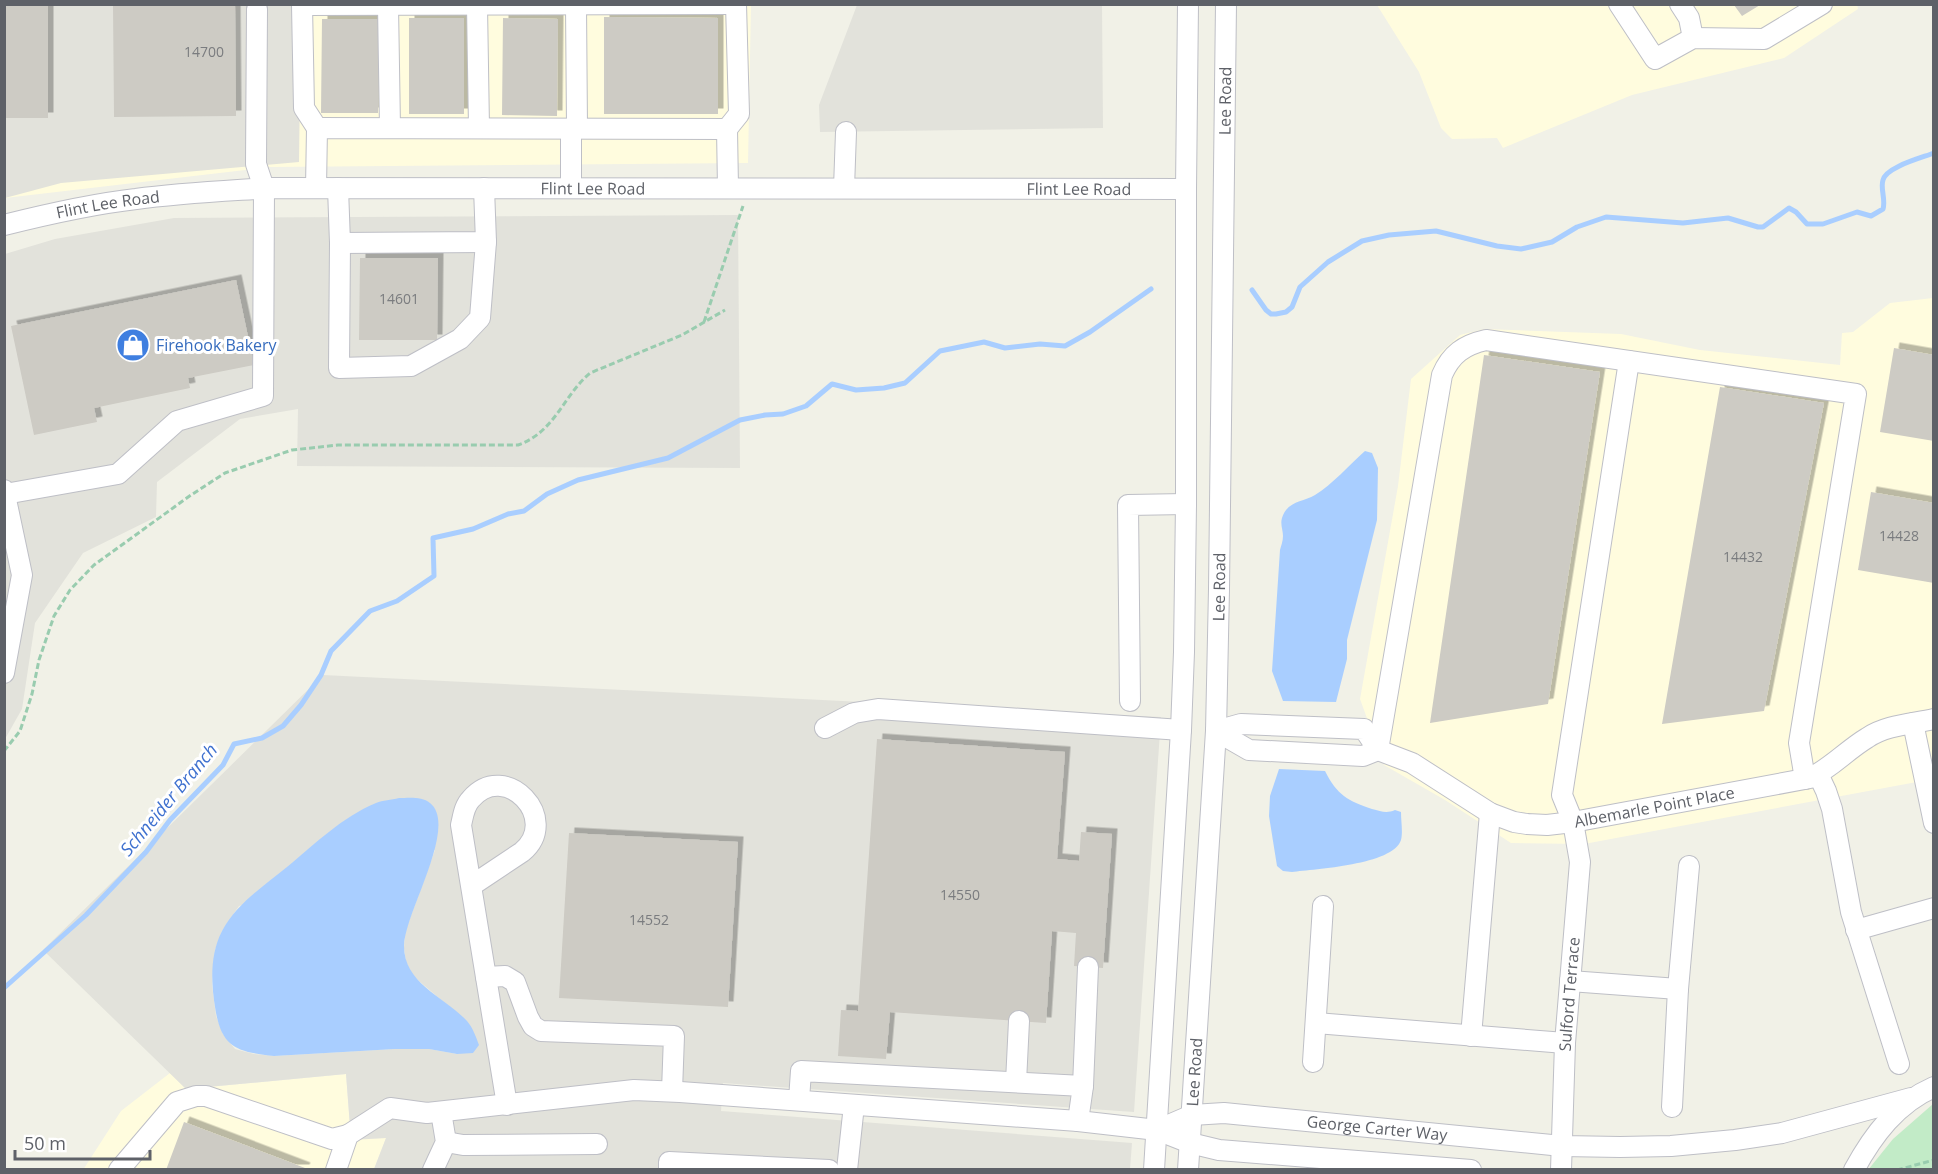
<svg xmlns="http://www.w3.org/2000/svg" width="1938" height="1174" viewBox="0 0 1938 1174" font-family="'Open Sans',sans-serif">
	<style>
		.commercial { fill: #fffcde }
		.industrial { fill: #e2e2db; fill-rule: evenodd }
		.green { fill: #c2ebc7 }
		.water { fill: #a9ceff }
		.lines { fill: none; stroke-linecap: round; stroke-linejoin: round }
		.stream { stroke: #a9ceff; stroke-width: 5 }
		.building { fill: #cdcbc4; filter: url(#shadow) }
		.minor-casing { stroke: #bebfc6; stroke-width: 22 }
		.path { stroke: #99ccaf; stroke-width: 3; stroke-dasharray: 6 3; stroke-linecap: butt }
		.minor { stroke: #fff; stroke-width: 20 }
		.labels { text-anchor: middle; stroke-width: 6; stroke-linejoin: round; paint-order: stroke }
		.number-label { font-size: 14px; fill: #7a7c7f }
		.street-label { font-size: 16px; fill: #5e6168; stroke: #fff }
		.shop-label { font-size: 16px; fill: #366cbe; stroke: #fff; text-anchor: start }
		.water-label { font-size: 18px; font-style: italic; fill: #3f71cf; stroke: #fff }
	</style>
	<defs>
		<filter id="shadow"><feDropShadow dx="5.5" dy="-5.5" stdDeviation="0" flood-color="#0004"/></filter>
	</defs>
	<rect width="100%" height="100%" fill="#f1f1e7"/>
	<!-- commercial -->
	<path class="commercial" d="M1857,4L1858,9L1784,58L1632,95L1503,148L1497,138L1452,139L1441,128L1419,72L1377,5Z
		M4,5H751L748,163L270,167L5,198Z
		M1933,298V779L1584,844L1511,843L1445,800L1384,765L1360,699L1398,486L1411,379L1460,335L1484,329L1621,334L1700,350L1840,365L1842,333L1853,332L1890,303Z
		M170,1073L186,1089L346,1074L351,1139L386,1138L374,1169L83,1170L121,1111Z"/>
	<!-- industrial -->
	<path class="industrial" d="M5,5H301L299,162L61,183L5,198Z
		M857,5H1102L1103,128L820,132L819,105Z
		M738,215L740,468L297,466L298,409L240,419L157,482L156,517L83,553L35,623L22,709L5,739V254L55,239L174,218Z
		M323,675L1161,717L1134,1112L723,1083L721,1111L1132,1143L1130,1169H374L386,1138L351,1140L346,1074L186,1089L43,950ZM435,850L405,932L404,948L406,962L412,975L467,1022L457,1054L429,1049H395L274,1056L254,1054L235,1049L223,1034L216,1016L212,985L215,950L222,931L239,906Z"/>
	<!-- green -->
	<path class="green" d="M1933,1104V1169L1868,1170L1893,1139Z"/>
	<!-- water -->
	<path class="water" d="M1365,451L1372,453L1378,468L1377,520L1347,640V659L1336,702L1283,701L1272,671L1280,550C1281,546 1283,541 1283,536C1283,530 1280,524 1282,518C1287,501 1303,502 1315,495C1332,485 1350,464 1365,451Z
		M1279,769L1325,771C1337,795 1348,801 1372,809C1381,811 1386,814 1395,810L1401,812C1401,821 1403,832 1401,840C1393,865 1315,869 1292,872L1283,871L1277,866L1269,816L1270,796Z
		M399,798C408,798 422,796 430,803C459,826 404,914 404,946C404,984 445,997 467,1021C473,1028 476,1037 479,1045L473,1053L457,1054L429,1049H395L274,1056C236,1052 221,1047 215,1007C211,982 210,954 222,931C237,903 264,886 287,867C315,844 342,817 376,803C383,800 391,800 399,798Z"/>
	<g class="lines">
		<!-- stream -->
		<path class="stream" d="M1252,290L1266,310L1271,314H1276L1286,312L1292,307L1300,287L1328,262L1362,241L1389,235L1436,231L1497,246L1521,249L1552,242L1577,227L1606,217L1683,223L1728,218L1758,227H1763L1789,208L1796,212L1807,224H1823L1857,212L1871,216L1883,209C1886,199 1880,189 1883,180C1886,167 1921,158 1934,153
			M4,988L86,915L146,852L170,820L223,765L234,744L262,738L283,726L301,705L321,675L331,651L370,611L397,601L434,576L433,538L473,529L508,514L524,511L547,494L578,480L668,458L740,420L765,415L783,414L806,406L832,384L856,390L884,388L905,383L940,351L984,342L1005,348L1040,344L1065,346L1090,332L1151,289"/>
	</g>
	<!-- building -->
	<path class="building" d="M4,4H48V118H4Z
		M113,4H235L236,116L114,117Z
		M1734,5H1760L1742,16Z
		M604,17L718,18V114H604Z
		M409,18H464V114H409Z
		M503,18L558,19L557,116L502,115Z
		M322,19H379L378,113H321Z
		M360,258H438L437,340H359Z
		M236,280L254,365L188,378L190,388L94,408L97,422L34,435L11,326Z
		M1894,348L1934,355V441L1880,432Z
		M1484,355L1600,372L1548,704L1430,723Z
		M1720,387L1824,403L1764,711L1662,724Z
		M1871,492L1934,503V583L1858,570Z
		M877,739L1065,752L1057,859L1079,861L1081,832L1112,834L1103,968L1074,966L1076,933L1052,931L1046,1023L890,1012L886,1059L838,1056L841,1010L858,1011Z
		M569,833L738,842L728,1007L559,998Z
		M184,1122L305,1168L304,1170H166Z"/>
	<g class="lines">
		<defs>
			<g id="minor">
				<path d="M1619,4L1655,59L1693,38L1764,39L1822,4"/>
				<path d="M1680,4L1689,18L1693,38"/>
				<path d="M388,5L390,128"/>
				<path d="M477,5L479,128"/>
				<path d="M576,5L577,128"/>
				<path d="M317,128L304,108L302,5L735,4"/>
				<path d="M571,128V188"/>
				<path d="M727,129L739,114L736,4"/>
				<path d="M316,188L317,128L727,129L728,188"/>
				<path d="M338,188L340,243L486,242L484,188"/>
				<path d="M844,188L846,132"/>
				<path id="s1" d="M4,225C48,214 92,204 136,199C180,193 225,191 269,188L1186,189"/>
				<path d="M340,243L339,368L411,366L460,339L480,318L486,242"/>
				<path d="M4,490L22,575L4,673"/>
				<path d="M5,494L118,474L177,421L263,396L264,188L256,164L257,9"/>
				<path d="M1130,701L1128,505L1186,504"/>
				<path d="M1913,723L1934,823"/>
				<path d="M825,728L854,713L878,709L1181,730"/>
				<path id="s2" d="M1216,731L1241,724L1364,729L1378,750L1412,763L1490,813L1514,822L1527,824L1547,825L1573,822L1810,778C1831,768 1847,750 1867,738C1886,725 1912,724 1934,719"/>
				<path d="M1216,731L1249,750L1363,756L1378,750"/>
				<path d="M1378,750L1442,375C1451,354 1464,345 1486,340L1856,394L1799,743L1805,779"/>
				<path d="M1818,774L1826,791L1832,809L1851,912L1899,1064"/>
				<path d="M471,886L522,852C562,819 505,759 471,799C464,806 463,817 461,825L507,1105"/>
				<path d="M1856,930L1934,908"/>
				<path d="M486,977L505,976L515,982L528,1017L533,1026L541,1031L674,1036L672,1091"/>
				<path d="M1570,981L1678,989"/>
				<path d="M1316,1023L1565,1043"/>
				<path d="M1471,1036L1490,813"/>
				<path d="M1313,1062L1323,906"/>
				<path d="M1016,1082L1019,1021"/>
				<path d="M1083,1086L1088,967"/>
				<path d="M799,1100L801,1071L1083,1086L1078,1121"/>
				<path d="M1672,1107L1678,989L1689,866"/>
				<path id="s3" d="M1157,1130L1192,1115L1224,1113L1562,1146L1620,1147L1671,1146L1735,1140L1782,1133L1911,1098"/>
				<path d="M446,1142L463,1145L597,1144"/>
				<path d="M119,1170L177,1102L196,1096H206L332,1139L348,1135"/>
				<path d="M336,1170L348,1135L390,1108L427,1113L634,1090L680,1092L1078,1121L1157,1130L1190,1143L1219,1150L1471,1170"/>
				<path d="M433,1170L446,1142L441,1112"/>
				<path d="M669,1170V1162L829,1170"/>
				<path d="M847,1170L854,1105"/>
				<path d="M1154,1170L1181,730L1184,652L1186,504V189L1188,4"/>
				<path id="s4" d="M1188,1170L1216,731L1219,589L1226,4"/>
				<path id="s5" d="M1561,1170L1565,1043L1580,862L1573,822L1562,795L1629,361"/>
				<path d="M1854,1170C1873,1135 1897,1103 1934,1087"/>
			</g>
		</defs>
		<!-- minor casing -->
		<use href="#minor" class="minor-casing"/>
		<!-- path -->
		<path class="path" d="M704,322L743,206
			M4,751L20,731L32,694L39,660L54,616L70,590L94,565L191,495L225,473L292,450L338,445H518C555,432 563,396 590,373L682,335L725,310
			M1897,1170L1934,1160"/>
		<!-- minor -->
		<use href="#minor" class="minor"/>
	</g>
	<!-- icons -->
	<defs>
		<symbol id="shop-disc" viewBox="-11 -11 22 22"><circle r="9.5" fill="#3f7fe0" stroke="#fff"/><path d="M-5-2.5h2.3a2.7 3.5 0 0 1 5.4 0H5L5.5 6h-11ZM-1.5-2.5h3a1.5 2.3 0 0 0-3 0Z" fill="#fff"/></symbol>
	</defs>
	<g fill-rule="evenodd">
		<use href="#shop-disc" x="114" y="326" width="38" height="38"/>
	</g>
	<g class="labels">
		<!-- number labels -->
		<g class="number-label">
			<text x="204" y="57">14700</text>
			<text x="399" y="304">14601</text>
			<text x="1899" y="541">14428</text>
			<text x="1743" y="562">14432</text>
			<text x="960" y="900">14550</text>
			<text x="649" y="925">14552</text>
		</g>
		<!-- street labels -->
		<g class="street-label">
			<text dy="6" stroke="none"><textPath href="#s4" startOffset="1070">Lee Road</textPath></text>
			<text dy="6" stroke="none"><textPath href="#s1" startOffset="592">Flint Lee Road</textPath></text>
			<text dy="6" stroke="none"><textPath href="#s1" startOffset="1078">Flint Lee Road</textPath></text>
			<text dy="6" stroke="none"><textPath href="#s1" startOffset="106">Flint Lee Road</textPath></text>
			<text dy="6" stroke="none"><textPath href="#s4" startOffset="584">Lee Road</textPath></text>
			<text dy="6" stroke="none"><textPath href="#s2" startOffset="471">Albemarle Point Place</textPath></text>
			<text dy="6" stroke="none"><textPath href="#s5" startOffset="176">Sulford Terrace</textPath></text>
			<text dy="6" stroke="none"><textPath href="#s4" startOffset="98">Lee Road</textPath></text>
			<text dy="6" stroke="none"><textPath href="#s3" startOffset="224">George Carter Way</textPath></text>
		</g>
		<!-- shop labels -->
		<g class="shop-label">
			<text x="156" y="351">Firehook Bakery</text>
		</g>
		<!-- water labels -->
		<g class="water-label">
			<text transform="translate(169 800) rotate(-50)" y="6">Schneider Branch</text>
		</g>
	</g>
	<!-- border -->
	<rect width="1938" height="1174" fill="none" stroke="#5e6168" stroke-width="12"/>
	<!-- scale -->
	<path d="M15 1150v9h135v-9" fill="none" stroke="#5e6168" stroke-width="3"/>
	<text x="24" y="1150" font-size="18" fill="#5e6168" stroke="#ffffff" stroke-width="4.5" paint-order="stroke">50 m</text>
</svg>
